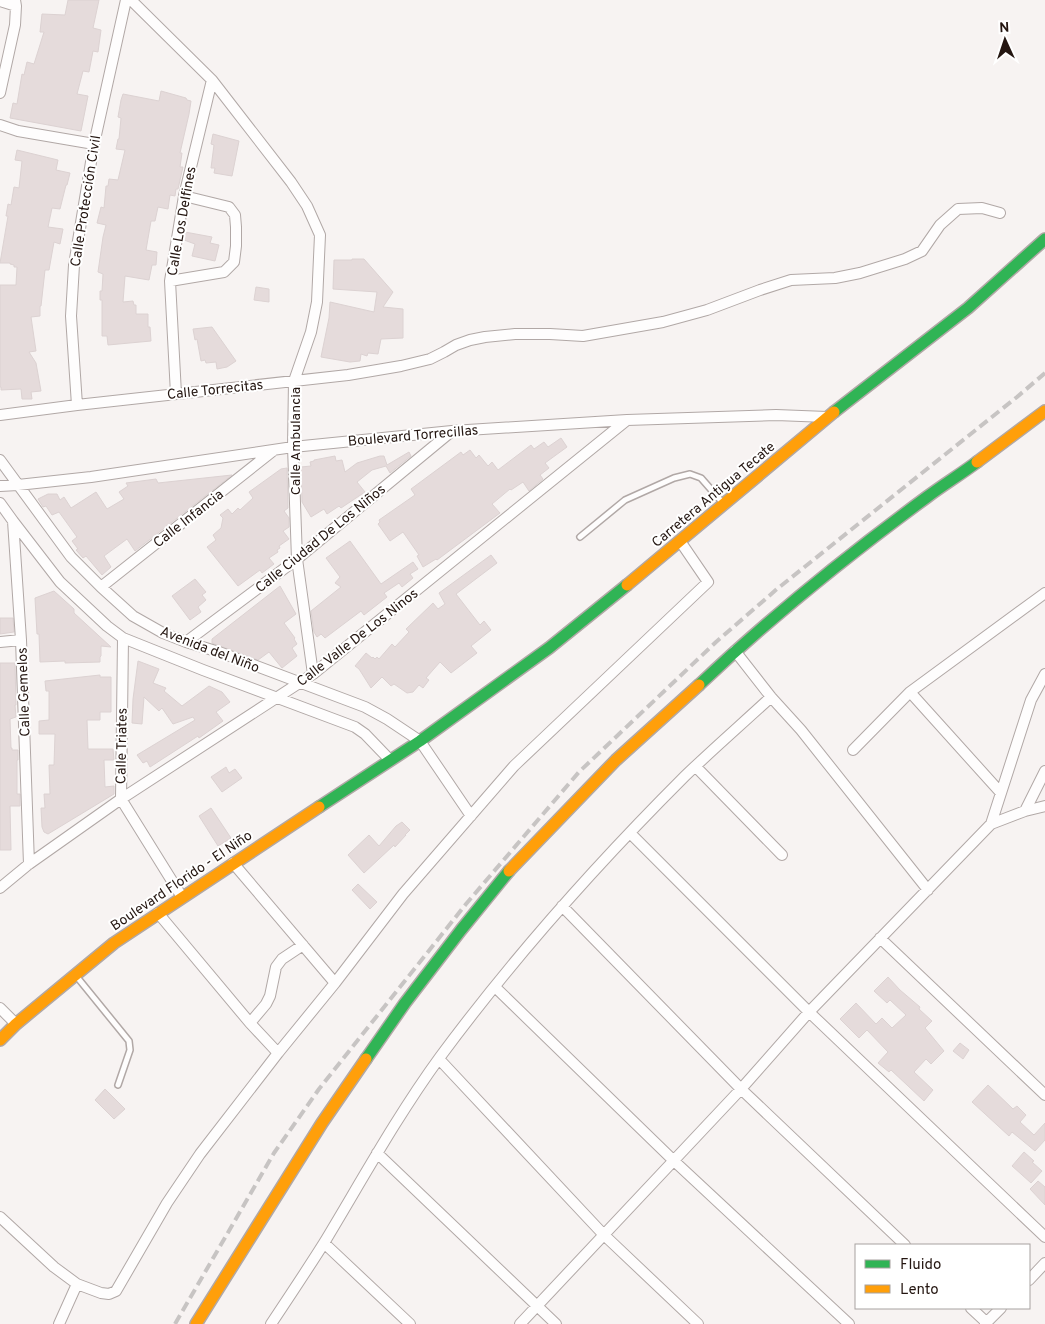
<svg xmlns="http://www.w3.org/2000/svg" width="1045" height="1324" viewBox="0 0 1045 1324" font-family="Overpass,sans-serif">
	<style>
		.building { fill: #e5dbdb; stroke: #dcd2d2 }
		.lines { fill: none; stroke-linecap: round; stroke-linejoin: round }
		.lane-casing { stroke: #b1a8a6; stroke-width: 8 }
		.street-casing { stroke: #b1a8a6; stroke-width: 12 }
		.fast-casing { stroke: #b1a8a6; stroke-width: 14 }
		.slow-casing { stroke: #b1a8a6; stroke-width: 14 }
		.lane { stroke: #fefdfd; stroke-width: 5 }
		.street { stroke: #fefdfd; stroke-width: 10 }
		.fast { stroke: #30b455; stroke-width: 11 }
		.slow { stroke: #ff9f0a; stroke-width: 11 }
		.rail { stroke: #c7c4c3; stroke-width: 4; stroke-dasharray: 10 5; stroke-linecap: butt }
		.labels { text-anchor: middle; stroke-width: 4; stroke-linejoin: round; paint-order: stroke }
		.street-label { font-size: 14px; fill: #241611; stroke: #fff }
	</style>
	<rect width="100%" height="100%" fill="#f7f3f2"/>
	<!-- building -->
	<path class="building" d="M68,0H99L93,28L101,30L98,52L93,51L89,72L83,71L77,94L88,96L81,131L10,118L13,103L17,104L22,74L24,75L27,62L34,64L44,32H40L42,14L65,15Z
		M161,91L186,98L187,100L191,101L189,114L180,153H182L180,167H183L178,189H176L175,196L170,195L168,209L158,207L155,221H151L146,250L157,252L156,265H152L149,280L125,276L123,302L133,301L134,305H136V314H148V327H150L151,341L108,345L107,336H102V300H100V291H102L103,274L98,272L103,237L106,225L97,223L101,207L104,208L106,186H108L109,179L118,180L125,150L116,149L118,139H119L121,118L118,117L121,100L123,94L159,101Z
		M213,134L239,141L232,176L214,173L215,168H211L214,145L211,144Z
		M17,150L58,160L56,170L70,173L67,185H66L60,209L52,208L48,227L63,229L60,244L54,242L49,270H45L41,306H40V316L31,317L36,351L29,352L36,363L41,391L31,392L32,399H22L21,389L1,390V387H0V285H16L17,267H14V265L10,264V263H0L8,216H6L8,204L11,205L14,187L19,188L22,161L15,160Z
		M185,232L212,237L210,243L219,245L215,261L192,256L195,244L184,240Z
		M352,259H364L393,292L383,307L403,309V338L381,339L378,354L368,353L367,356L361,354L360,361L350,362L321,357L329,318L330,302L374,312L377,292L333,289L334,260H352Z
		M256,287L269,289V302L254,300Z
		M212,327L236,361L227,367L217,369L216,362L206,363L205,360L201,361L197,339L195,340L193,329Z
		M561,438L567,447L545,463L549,468L540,475L543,479L529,491L523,482L511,490L510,489L492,504L500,513L437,560L436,559L423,567L417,556L419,555L403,532L390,541L378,524L380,522L379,520L415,495L411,489L461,452L463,455L470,450L476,458L479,455L488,466L492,462L498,470L531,445L534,449L544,442L548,447Z
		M409,452L411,456L390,473L386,466L372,470L357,482L365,492L341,508L339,506L327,514L324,509L311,517L302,502L301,467L311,466L310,462L314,461V460L335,456L336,461L342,460L345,472L357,463L380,456H384L387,465Z
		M287,468L288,508L284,511L289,518V527L283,531L289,539L279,546L280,548L277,550L278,552L269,558L274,564L262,573L260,570L238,586L207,547L216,540L213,535L221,528L223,518L220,515L228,509L232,514L238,508L240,510L253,498L249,492L281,469Z
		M232,475L135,551L127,539L104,556L111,567L102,575L86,556L83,558L76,550L78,549L72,541L77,537L59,512L52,515L46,506L43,507L38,499L48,494H57L60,500L64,497L71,508L96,492L107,509L124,499L119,492L128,486L126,483L156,479L158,483Z
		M350,541L381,584L413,562L418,569L410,574L413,578L402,587L399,583L384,593L387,597L364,615L361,611L325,638L321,634L317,637L314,632L311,611L341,587L335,583L340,577L326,558Z
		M491,555L497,563L456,594L480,625L484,621L491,630L471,646L477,653L451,673L440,662L426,678L429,680L423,688L419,685L413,692L407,693L394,684L391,686L382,677L371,688L359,669L355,666L366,653L372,658L373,657L375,659L377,657L379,659L392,644L395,647L409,632L406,629L433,603L438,609L445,604L439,593Z
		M195,579L206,592L202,595L206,600L198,607L201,612L190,620L172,596Z
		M280,586L296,614L284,623L295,638L294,639L297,644L292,648L297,656L282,668L269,652L258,660L212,643V639Z
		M54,591L74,609V613L111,647L101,646V656L100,657V662L65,663V661L40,662L39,634H37L35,598Z
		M0,618H13L14,632L0,634Z
		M138,661L159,669L153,683L166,688L164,691L182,706L209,686L222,692L230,702L216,712L223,721L199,738L198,736L150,767L147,761L143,763L137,755L195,720L193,717L173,724L162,708L159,711L144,697L142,724L132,723L133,699Z
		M0,663H15L16,705H15L16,717L10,719L11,748H12V750H18V760H17V794H20V806H10L11,850H0Z
		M100,675V677H111V712H100V720H87L88,749H113L114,760H104L105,787L114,786V794L48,834L44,832L42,827L41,808H45L44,794H50L49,765H54L55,734H39V721L49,720V691H46L45,681Z
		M226,767L229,773L235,769L242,778L222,792L211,777Z
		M211,808L231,838L218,846L199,816Z
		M402,822L410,830L405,835H406L395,847L394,845L364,873L348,855L369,835L379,846L396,826Z
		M358,884L377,902L370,909L352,890Z
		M888,977L900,990L920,1007L919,1009L932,1021L925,1028L944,1051L931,1064L926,1059L914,1072L933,1090L924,1101L891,1070L889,1072L878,1063L888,1052L867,1030L859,1038L840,1019L856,1003L876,1024L882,1018L892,1028L906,1015L890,1000L887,1003L874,991Z
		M960,1043L969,1050L963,1059L953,1051Z
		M988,1085L1013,1109L1017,1106L1026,1115L1020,1122L1034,1135L1045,1123V1140L1035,1151L1012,1132L1009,1136L972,1102Z
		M105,1089L125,1109L114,1119L95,1100Z
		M1024,1152L1034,1161L1032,1162L1042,1171L1031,1183L1012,1166Z
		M1038,1181L1045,1187V1205L1030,1189Z"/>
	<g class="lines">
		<defs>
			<path id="lane" d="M580,537L625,500L674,478L690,474L701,478L722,502
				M77,977L129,1041L130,1050L118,1085"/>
			<path id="street" d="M131,0L212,80L291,182L307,206L320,235L317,302L311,332L294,381L293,447L297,559L313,674
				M0,1L16,6
				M0,93L15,25L16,6L15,0
				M0,125L18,131L94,144
				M170,281L224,272L234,262L236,246V227L235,215L229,207L184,196
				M176,394L170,281L184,196L212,80
				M77,405L71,316L74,265L94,144L126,0
				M0,415L77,405L348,375L401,366L430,359L444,352L456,345L470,340L485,337L515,334H550L583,336L663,322L707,310L760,290L791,280L835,278L860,273L905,259L922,251L940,225L958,209L982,208L1000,213
				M0,460L71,557L101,587L133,616L163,633L186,642L219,652L365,707L387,719L420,741L471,816
				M0,486L18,485L91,477L293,447L452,431L627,420L776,415L827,417
				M0,503L13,521L60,582L107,626L123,638L203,670L355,727L365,734L390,760
				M13,521L21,640L29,864
				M101,587L274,450
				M123,638L121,799L182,897
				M0,642L21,640
				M186,642L297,559L452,431
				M735,651L771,697L801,730L928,890
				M910,692L1001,793
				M853,750L910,692L1045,593
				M696,767L782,855
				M1025,811L1045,771
				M991,824L1025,811L1045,806
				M630,833L809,1012L1045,1237
				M233,863L335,983
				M0,888L29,864L121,799L313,674L627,420
				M562,906L741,1089L905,1245
				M158,913L250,1023L278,1053
				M880,938L1045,1095
				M495,987L673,1160L849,1324
				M0,1008L16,1024
				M250,1023L266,1004L270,996L276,967L282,959L303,945
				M439,1059L603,1234L698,1324
				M377,1153L556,1324
				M0,1217L54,1267L77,1284L101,1293L109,1294L116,1291L167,1203L200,1154L278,1053L335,983L403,894L514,766L708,582L680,541
				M324,1243L410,1324
				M1029,1280L1045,1263
				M971,1308L987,1323
				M59,1324L77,1284
				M271,1324C289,1297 307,1270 324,1243C362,1180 397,1116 440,1057C514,957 597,864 685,776C713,749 743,723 771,697
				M520,1324L741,1089L809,1012L991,824L1031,700L1045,674
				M985,1324L1001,1308"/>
			<path id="fast" d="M834,412L968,308L1045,239
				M699,685C771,617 848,555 927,497C943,485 961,474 977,462
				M319,807L420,741L549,648L627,585
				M366,1059L405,1003L461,930L509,871"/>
			<path id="slow" d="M977,462L1045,411
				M627,585L834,412
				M509,871L616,760L699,685
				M0,1040L16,1024L114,943L319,807
				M196,1324L322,1123L366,1059"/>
		</defs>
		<!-- lane casing -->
		<use href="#lane" class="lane-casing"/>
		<!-- street casing -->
		<use href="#street" class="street-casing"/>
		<!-- fast casing -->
		<use href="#fast" class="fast-casing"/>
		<!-- slow casing -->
		<use href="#slow" class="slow-casing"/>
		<!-- lane -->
		<use href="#lane" class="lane"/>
		<!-- street -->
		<use href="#street" class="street"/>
		<!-- fast -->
		<use href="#fast" class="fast"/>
		<!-- slow -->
		<use href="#slow" class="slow"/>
		<!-- rail -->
		<path class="rail" d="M175,1324L274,1153L319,1089L466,904L579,772L716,642L777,589L1017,397L1045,373"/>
	</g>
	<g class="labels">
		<!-- street labels -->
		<g class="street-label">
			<text transform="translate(85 201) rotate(-81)" y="5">Calle Protección Civil</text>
			<text transform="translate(181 221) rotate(-80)" y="5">Calle Los Delfines</text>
			<text transform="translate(215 389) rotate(-6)" y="5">Calle Torrecitas</text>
			<text transform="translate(413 435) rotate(-5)" y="5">Boulevard Torrecillas</text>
			<text transform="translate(295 441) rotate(-90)" y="5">Calle Ambulancia</text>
			<text transform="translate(713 494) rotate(-40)" y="5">Carretera Antigua Tecate</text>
			<text transform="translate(188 518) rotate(-38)" y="5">Calle Infancia</text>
			<text transform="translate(320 538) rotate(-39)" y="5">Calle Ciudad De Los Niños</text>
			<text transform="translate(357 637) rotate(-38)" y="5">Calle Valle De Los Ninos</text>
			<text transform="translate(210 649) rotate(21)" y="5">Avenida del Niño</text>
			<text transform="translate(23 692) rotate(-92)" y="5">Calle Gemelos</text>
			<text transform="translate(121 746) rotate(-89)" y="5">Calle Triates</text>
			<text transform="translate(181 880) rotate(-34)" y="5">Boulevard Florido - El Niño</text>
		</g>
	</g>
	<!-- legend -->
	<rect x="855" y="1244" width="175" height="65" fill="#ffffff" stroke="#a7a2a0"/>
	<rect x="865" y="1260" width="25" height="8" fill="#30b455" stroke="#a7a2a0"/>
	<text x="900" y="1269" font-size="15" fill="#241611">Fluido</text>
	<rect x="865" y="1285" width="25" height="8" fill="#ff9f0a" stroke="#a7a2a0"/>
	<text x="900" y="1294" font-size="15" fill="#241611">Lento</text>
	<!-- north arrow -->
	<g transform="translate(1005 40) rotate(357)" stroke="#ffffff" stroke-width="4" paint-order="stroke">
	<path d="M0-4L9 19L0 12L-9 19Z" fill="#241611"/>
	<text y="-8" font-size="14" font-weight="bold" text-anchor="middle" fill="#241611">N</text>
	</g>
</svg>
